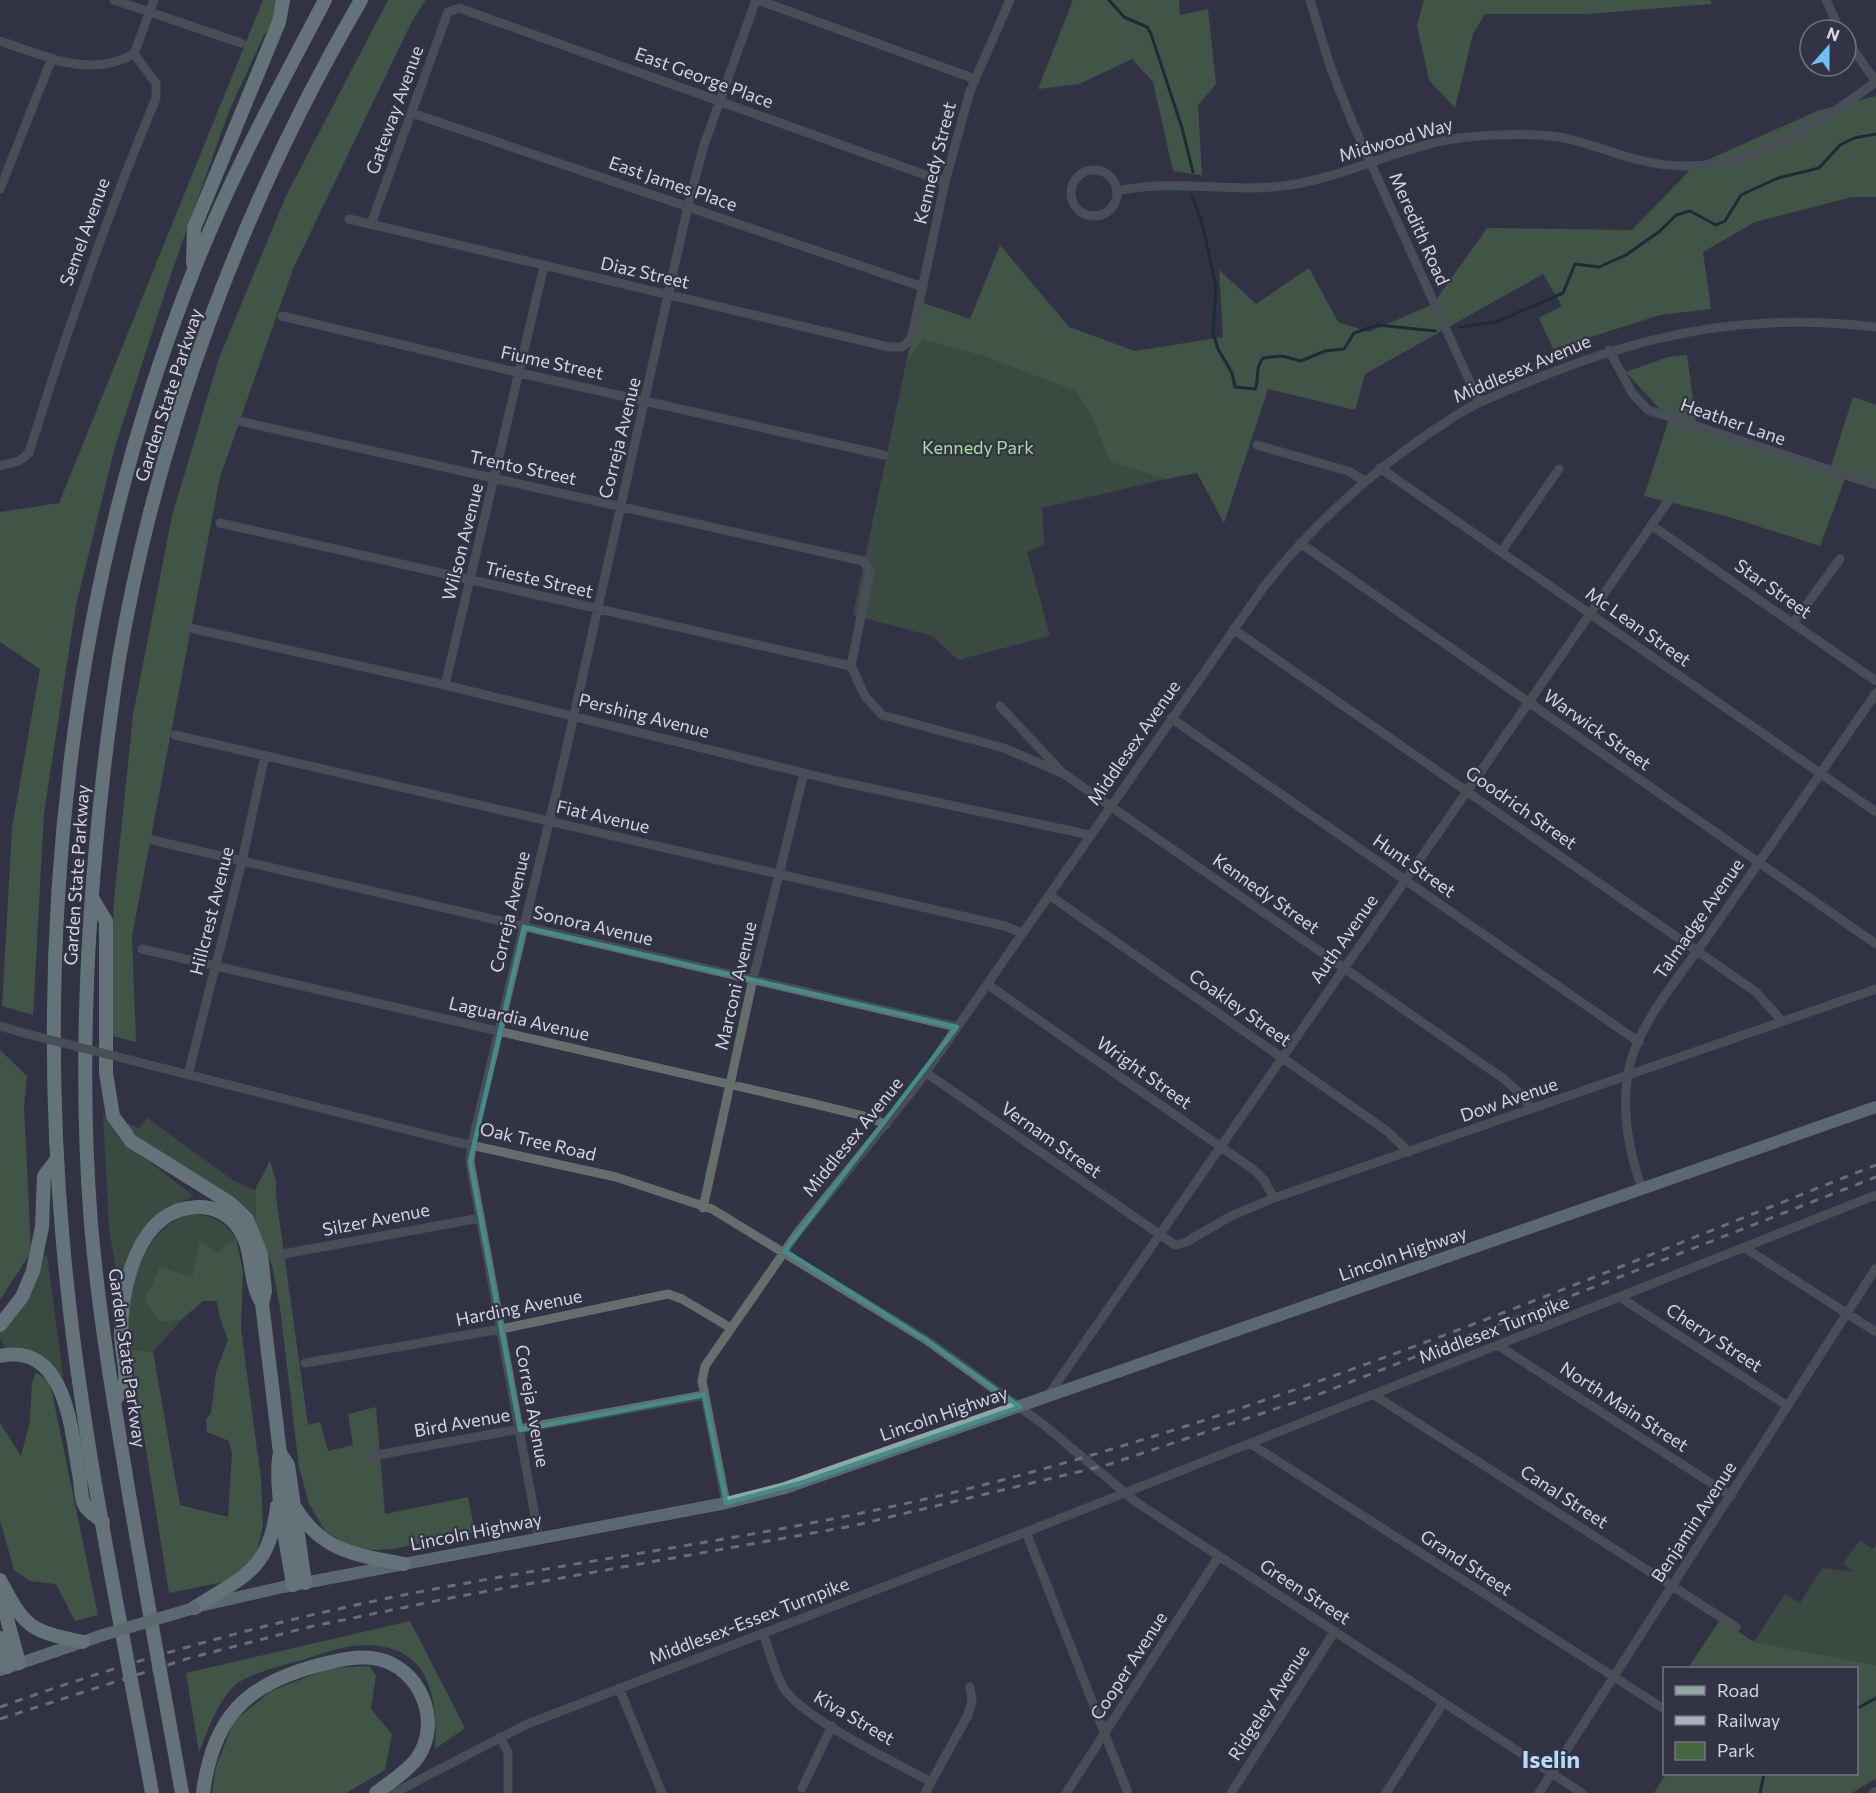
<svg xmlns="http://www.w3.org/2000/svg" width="1876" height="1793" viewBox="0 0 1876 1793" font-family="Commissioner,sans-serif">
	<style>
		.green { fill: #45673c }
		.forest { fill: #527e45 }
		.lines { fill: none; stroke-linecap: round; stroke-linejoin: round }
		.stream { stroke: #012228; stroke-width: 3 }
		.minor { stroke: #646f6c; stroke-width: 9 }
		.major { stroke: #91a8a2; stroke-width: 12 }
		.highway { stroke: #a3beb8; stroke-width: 14 }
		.rail { stroke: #aeafbc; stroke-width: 3; stroke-dasharray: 8 8; stroke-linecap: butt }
		.minor-bridge { stroke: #646f6c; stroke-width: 9 }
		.major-bridge { stroke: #91a8a2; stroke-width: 12 }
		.marked { fill: none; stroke: #408e8a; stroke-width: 4.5; stroke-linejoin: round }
		.labels { text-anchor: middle; stroke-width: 4.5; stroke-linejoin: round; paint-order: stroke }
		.street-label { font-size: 18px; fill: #d3d4df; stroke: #323345 }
		.park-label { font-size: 18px; fill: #a2e291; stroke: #323345 }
		.district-label { font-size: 24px; font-weight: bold; fill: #b1ddf9; stroke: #323345 }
	</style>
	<rect width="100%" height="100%" fill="#323345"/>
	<!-- green -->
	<path class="green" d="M923,340L983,356L1075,391L1091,414L1110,462L1166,479L1042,508L1044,545L1027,552L1050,636L958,660L932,636L853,615L906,363Z
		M103,1113L122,1141L194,1196L172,1206L123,1274L119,1290L109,1227Z
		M147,1118L234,1181L255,1190L256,1222C221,1178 159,1165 124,1122L139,1128Z
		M191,1214C210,1213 225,1222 236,1238L218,1252L199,1240L192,1277L159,1322L181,1320L153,1352L130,1349C121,1303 140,1227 191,1214Z
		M47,1255L63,1376H60C49,1356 29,1345 6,1349L0,1338V1332L34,1282L43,1256Z
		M1860,1540L1872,1549L1876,1544V1665L1754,1642L1785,1594L1800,1603L1822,1568L1854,1572L1843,1564Z"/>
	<!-- forest -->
	<path class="forest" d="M263,0H289L263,37L229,111L172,271L115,447L76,605L44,813L33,1015L2,1006L12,828L40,669L0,642V512L59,503Z
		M388,0H426L413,19L293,269L220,477L132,936L136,1042L108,1035L114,900L133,715L172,516L219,358L286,196Z
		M1073,0H1179L1180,15L1208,9L1216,84L1198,105L1202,175L1173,171L1153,82L1132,59L1079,84L1038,89Z
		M1424,0H1710L1712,4L1588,14H1485L1473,34L1455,108L1429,80L1417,25Z
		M1876,96V197H1852L1755,222L1703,252L1711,309L1660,315L1553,349L1539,318L1562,306L1543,274L1365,374L1355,410L1268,389L1224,523L1197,473L1166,479L1110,462L1091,414L1075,391L983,356L923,340L906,363L921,302L970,319L1000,245L1069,327L1135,351L1223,337L1219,270L1256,304L1309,268L1338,322L1369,332L1433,304L1487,228L1632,230L1694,166L1817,111Z
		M1687,355L1697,429L1829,472L1853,397L1876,405V489L1845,479L1820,546L1726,516L1644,496L1669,419L1626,372L1668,357Z
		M0,1050L27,1076L24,1107L31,1252L0,1300Z
		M270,1161L276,1181V1196L308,1425L320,1422L328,1451L353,1445L348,1414L376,1407L385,1514L468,1497L475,1532L393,1549L358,1551L325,1531L309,1504L299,1467L280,1308L272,1265L256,1222L255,1190Z
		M236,1238L243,1272L241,1329L261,1479L263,1526L257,1552L238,1579L169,1593L130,1349L153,1352L180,1505L228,1517L232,1453L229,1441L207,1432L206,1419L211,1413L216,1372L228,1340L219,1315L217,1301H203L181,1320L159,1322L145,1300L160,1267L192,1277L199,1240L218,1252Z
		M36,1372L50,1383L98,1615L75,1621L56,1584L30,1581L14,1570L0,1520V1423L21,1456L30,1421L32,1383Z
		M1720,1620L1754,1642L1876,1665V1778L1852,1793H1654L1666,1774H1856V1668H1688Z
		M410,1621L465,1728L435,1749C439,1688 425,1639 352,1646C335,1648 316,1656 299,1661C283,1665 243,1675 232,1688C216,1706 208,1730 199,1752L186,1673Z
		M369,1666L376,1675L371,1709L392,1734L385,1770L346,1793H212L216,1767L234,1721L271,1691L330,1668Z"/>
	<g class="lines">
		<!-- stream -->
		<path class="stream" d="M1109,0L1124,17L1147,27L1151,34L1182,128L1193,172
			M1192,197L1201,219L1216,286L1213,333L1218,349L1232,373L1235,387L1255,389C1260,378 1254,370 1263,358L1282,356L1301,361L1325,351L1344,349L1354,333L1377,325L1435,331
			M1460,327L1496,322L1563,293L1575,264L1599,267L1626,255L1660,231L1676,215L1690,211L1716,225L1725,221L1741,195L1778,178L1819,168L1840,145L1854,138L1876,134
			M1856,1709L1876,1698
			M1760,1793L1764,1774"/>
		<!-- minor -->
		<path class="minor" d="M114,0L241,43
			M758,0L975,79
			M1310,0L1330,66L1353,124L1479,402
			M1826,0L1840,30
			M1846,39L1876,82
			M0,41C46,56 88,79 134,54
			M134,54L154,0
			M412,113L923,287
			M1071 193a23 23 0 1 1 46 0a23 23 0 1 1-46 0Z
			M0,189L52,58
			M1117,191C1177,178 1231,194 1289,185C1344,177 1393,150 1447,140C1463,137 1480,136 1496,135C1520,134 1546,134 1569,139C1593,145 1615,154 1639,160C1732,184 1805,134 1876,82
			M349,219L889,347H902L910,340L913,331L945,182L970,91L1010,0
			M371,224L448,12L459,8L945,182
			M282,316L520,373L884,455
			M1609,350L1632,393L1648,410L1876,485
			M239,421L863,561L870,571L851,666L865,696L882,715L1004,748L1064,774L1504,1079L1523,1096L1531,1109
			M1257,445L1348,471L1365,481
			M0,466L19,461L29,453C66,332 108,214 156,98V83L134,54
			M1380,468L1876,812
			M220,523L851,666
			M1651,525L1876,681
			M1300,543L1876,944
			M1501,552L1559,469
			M1793,623L1840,559
			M190,628L445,685L837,781L1090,835
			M1233,629L1756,992L1782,1021
			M445,685L544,266
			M1000,706L1060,770
			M1171,718L1639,1042
			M175,735L1005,926L1022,933
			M152,840L957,1027
			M1049,895L1387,1131L1409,1152
			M142,949L815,1104L872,1118L886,1125
			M987,984L1254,1170L1264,1180L1274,1198
			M0,1026L27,1034
			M130,1060L452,1141L616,1177L712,1209L928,1341L1044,1425L1136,1502L1582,1793
			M925,1072L1175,1245L1186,1242L1231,1216L1274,1198L1876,989
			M188,1075L242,861L265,755
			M1642,1189C1628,1149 1620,1106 1630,1064C1641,1020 1682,973 1708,936C1764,855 1820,774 1876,693
			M703,1208L753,979L804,773
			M1745,1248L1876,1332
			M278,1255L480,1218
			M1621,1298L1788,1406
			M1499,1346L1731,1496
			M305,1363L501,1329L668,1294L682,1299L731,1328
			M1374,1395L1736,1627
			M1047,1397L1669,500
			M1251,1444L1664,1709
			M367,1457L704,1395
			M726,1503L702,1381L705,1366L798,1232L917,1085L1263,588C1316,520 1380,464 1452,418C1478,401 1509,390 1538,378C1651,332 1754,312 1876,327
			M1026,1532L1128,1793
			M539,1538L470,1162L472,1143L563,764L688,206L703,148L756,0
			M763,1634C770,1651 774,1671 783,1687C801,1718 897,1763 931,1782
			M619,1688L662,1793
			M500,1737L508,1753V1793
			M802,1788L832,1726
			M394,1793L525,1725L1026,1532L1876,1195
			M925,1793L968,1715L972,1701L970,1687
			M1066,1793L1219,1556
			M1231,1793L1335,1631
			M1386,1793L1443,1703
			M1539,1793L1876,1268
			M1873,1793L1876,1791"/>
		<!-- major -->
		<path class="major" d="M204,1605L283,1587L726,1503L785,1488L1876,1107
			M0,1670L103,1635"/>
		<!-- highway -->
		<path class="highway" d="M193,263L194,228L279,22L283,0
			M92,898L106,921V1073L113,1116L131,1141L230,1203L247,1219L261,1254L265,1291L262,1303L280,1453C273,1483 288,1552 293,1585
			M0,1325L22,1297L33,1271L42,1227L44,1176L57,1159
			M0,1356C68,1342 71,1433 80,1479C81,1487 81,1500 85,1506C89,1512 97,1517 103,1522
			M114,1402C117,1396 124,1388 125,1382C127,1368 121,1350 121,1336C121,1288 137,1209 197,1207C213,1206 228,1214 237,1226C255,1248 247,1280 262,1303
			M280,1453L288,1465L305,1583
			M296,1509C323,1552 357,1555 404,1564
			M0,1580C25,1628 30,1631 83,1642
			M0,1593L19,1663
			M194,1608C244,1576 270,1570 277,1506
			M0,1638L7,1667
			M152,1793C119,1611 79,1428 63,1243C34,915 73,574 195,267C231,175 279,88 325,0
			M182,1793C164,1695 147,1598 130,1500C115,1409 99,1317 91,1224C82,1110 84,995 93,881C99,807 107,733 119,659C158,429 243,202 361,0
			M203,1793C213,1717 246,1684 319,1665C338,1660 358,1655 378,1659C420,1668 442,1721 418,1757C408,1771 390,1782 376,1793"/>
		<!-- rail -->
		<path class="rail" d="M0,1707C148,1654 301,1613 456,1585C623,1554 793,1532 959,1491C1274,1413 1574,1284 1876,1165
			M0,1719L186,1659L309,1627L455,1597L852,1526L1107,1465L1317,1395L1876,1177"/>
		<!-- minor-bridge -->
		<path class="minor-bridge" d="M27,1034L130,1060"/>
		<!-- major-bridge -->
		<path class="major-bridge" d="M103,1635L194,1608"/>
	</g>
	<!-- marked area -->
	<path d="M0 0H1876V1793H0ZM524,927L957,1027L785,1251L928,1341L1020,1407L804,1482L726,1503L704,1395L520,1430L470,1162Z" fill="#323345" fill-opacity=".55" fill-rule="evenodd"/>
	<path class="marked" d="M524,927L957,1027L785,1251L928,1341L1020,1407L804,1482L726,1503L704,1395L520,1430L470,1162Z"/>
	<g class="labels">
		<!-- street labels -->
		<g class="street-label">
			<text transform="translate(704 78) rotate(20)" y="6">East George Place</text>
			<text transform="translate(395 110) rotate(-70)" y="6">Gateway Avenue</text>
			<text transform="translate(1396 140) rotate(-16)" y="6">Midwood Way</text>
			<text transform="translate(935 163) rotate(-76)" y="6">Kennedy Street</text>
			<text transform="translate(673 184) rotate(19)" y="6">East James Place</text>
			<text transform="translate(1419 229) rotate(66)" y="6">Meredith Road</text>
			<text transform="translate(85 232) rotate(-70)" y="6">Semel Avenue</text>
			<text transform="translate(645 273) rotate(13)" y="6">Diaz Street</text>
			<text transform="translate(552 363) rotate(12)" y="6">Fiume Street</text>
			<text transform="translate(1522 369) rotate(-23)" y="6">Middlesex Avenue</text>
			<text transform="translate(169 395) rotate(-72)" y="6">Garden State Parkway</text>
			<text transform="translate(1733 422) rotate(19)" y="6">Heather Lane</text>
			<text transform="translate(620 438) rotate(-76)" y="6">Correja Avenue</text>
			<text transform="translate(523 468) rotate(12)" y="6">Trento Street</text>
			<text transform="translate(463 542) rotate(-76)" y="6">Wilson Avenue</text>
			<text transform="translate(539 580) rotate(13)" y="6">Trieste Street</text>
			<text transform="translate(1773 589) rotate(35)" y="6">Star Street</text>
			<text transform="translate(1638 627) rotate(35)" y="6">Mc Lean Street</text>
			<text transform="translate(644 716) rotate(14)" y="6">Pershing Avenue</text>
			<text transform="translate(1597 730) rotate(35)" y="6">Warwick Street</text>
			<text transform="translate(1134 743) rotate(-55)" y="6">Middlesex Avenue</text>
			<text transform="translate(1521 808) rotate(35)" y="6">Goodrich Street</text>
			<text transform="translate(603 817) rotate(13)" y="6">Fiat Avenue</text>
			<text transform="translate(1414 866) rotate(35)" y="6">Hunt Street</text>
			<text transform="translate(77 875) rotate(-86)" y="6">Garden State Parkway</text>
			<text transform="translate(1266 894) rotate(35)" y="6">Kennedy Street</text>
			<text transform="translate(212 911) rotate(-76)" y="6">Hillcrest Avenue</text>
			<text transform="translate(510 912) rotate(-77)" y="6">Correja Avenue</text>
			<text transform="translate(1699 919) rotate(-55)" y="6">Talmadge Avenue</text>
			<text transform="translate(593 926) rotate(13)" y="6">Sonora Avenue</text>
			<text transform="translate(1344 939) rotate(-55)" y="6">Auth Avenue</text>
			<text transform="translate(736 986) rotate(-77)" y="6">Marconi Avenue</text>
			<text transform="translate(1240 1008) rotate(35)" y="6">Coakley Street</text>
			<text transform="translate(519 1019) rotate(13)" y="6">Laguardia Avenue</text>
			<text transform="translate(1144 1073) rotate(35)" y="6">Wright Street</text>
			<text transform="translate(1509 1100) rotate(-19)" y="6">Dow Avenue</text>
			<text transform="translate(853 1137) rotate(-51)" y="6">Middlesex Avenue</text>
			<text transform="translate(1051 1140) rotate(35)" y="6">Vernam Street</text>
			<text transform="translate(538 1142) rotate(13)" y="6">Oak Tree Road</text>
			<text transform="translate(376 1220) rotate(-11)" y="6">Silzer Avenue</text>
			<text transform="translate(1403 1254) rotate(-19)" y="6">Lincoln Highway</text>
			<text transform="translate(519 1308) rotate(-11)" y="6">Harding Avenue</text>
			<text transform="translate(1494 1330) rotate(-21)" y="6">Middlesex Turnpike</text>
			<text transform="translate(1714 1338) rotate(33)" y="6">Cherry Street</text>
			<text transform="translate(127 1358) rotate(82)" y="6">Garden State Parkway</text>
			<text transform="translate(532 1406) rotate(80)" y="6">Correja Avenue</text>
			<text transform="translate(1624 1407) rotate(33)" y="6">North Main Street</text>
			<text transform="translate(944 1414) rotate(-19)" y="6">Lincoln Highway</text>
			<text transform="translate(462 1423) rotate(-10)" y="6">Bird Avenue</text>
			<text transform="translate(1564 1497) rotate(33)" y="6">Canal Street</text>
			<text transform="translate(1694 1522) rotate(-57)" y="6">Benjamin Avenue</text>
			<text transform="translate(476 1532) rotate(-11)" y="6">Lincoln Highway</text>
			<text transform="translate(1466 1563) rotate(33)" y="6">Grand Street</text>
			<text transform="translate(1305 1592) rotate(33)" y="6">Green Street</text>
			<text transform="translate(749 1621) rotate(-21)" y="6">Middlesex-Essex Turnpike</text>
			<text transform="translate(1129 1666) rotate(-57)" y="6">Cooper Avenue</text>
			<text transform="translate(1269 1703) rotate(-57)" y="6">Ridgeley Avenue</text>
			<text transform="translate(854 1718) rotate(30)" y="6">Kiva Street</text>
		</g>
		<!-- park labels -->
		<g class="park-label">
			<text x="978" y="454">Kennedy Park</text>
		</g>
		<!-- district labels -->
		<g class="district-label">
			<text x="1551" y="1768">Iselin</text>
		</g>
	</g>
	<!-- legend -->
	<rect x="1663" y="1667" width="195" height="108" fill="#323345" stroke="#727383" stroke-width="1.5"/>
	<rect x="1675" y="1686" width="30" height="9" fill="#91a8a2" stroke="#727383" stroke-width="1.5"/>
	<text x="1717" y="1697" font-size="18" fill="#d3d4df">Road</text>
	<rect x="1675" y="1716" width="30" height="9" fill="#aeafbc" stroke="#727383" stroke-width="1.5"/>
	<text x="1717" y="1727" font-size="18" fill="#d3d4df">Railway</text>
	<rect x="1675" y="1742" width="30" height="18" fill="#45673c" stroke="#727383" stroke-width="1.5"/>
	<text x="1717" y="1757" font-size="18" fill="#d3d4df">Park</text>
	<!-- north arrow -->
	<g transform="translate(1828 48) rotate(21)"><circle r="28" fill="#323345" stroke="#727383" stroke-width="1.5"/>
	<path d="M0-4.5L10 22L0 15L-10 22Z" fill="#6dc2f3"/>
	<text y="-9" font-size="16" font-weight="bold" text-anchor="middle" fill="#d3d4df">N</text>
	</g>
</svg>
